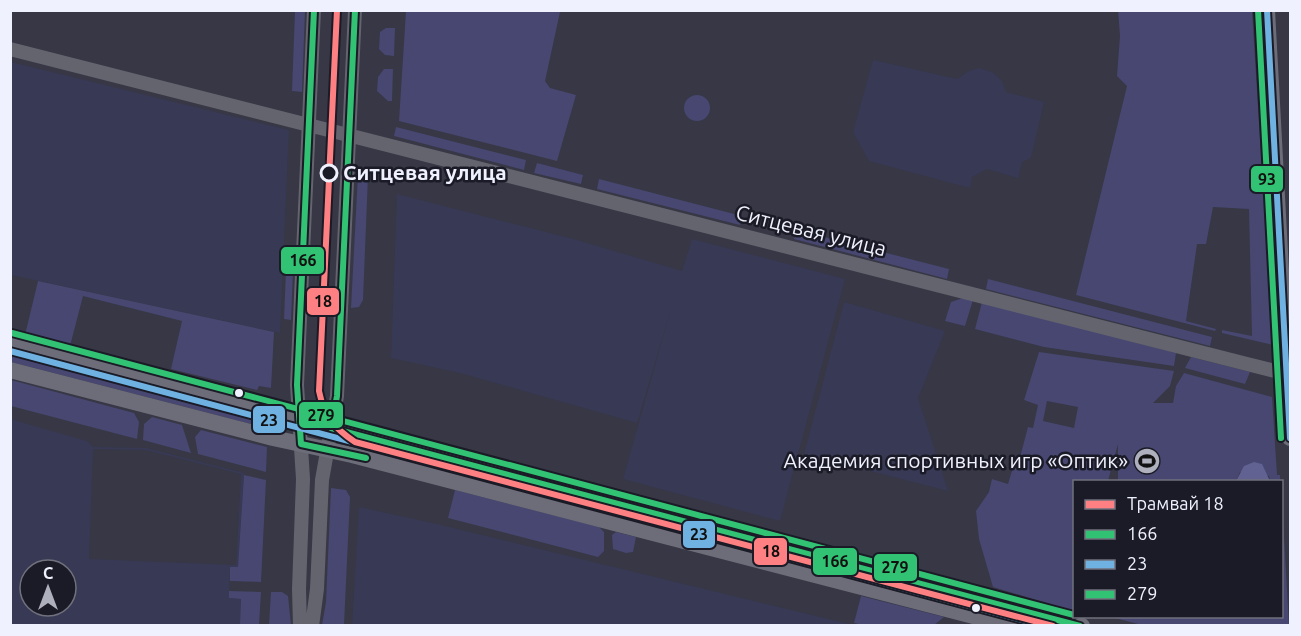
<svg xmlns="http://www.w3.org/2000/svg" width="1301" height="636" viewBox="0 0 1301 636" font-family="Ubuntu,sans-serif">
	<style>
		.built { fill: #383955; fill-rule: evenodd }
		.green { fill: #474771; fill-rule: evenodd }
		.forest { fill: #616292 }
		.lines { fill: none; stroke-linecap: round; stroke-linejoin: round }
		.minor { stroke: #64646e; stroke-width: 14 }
		.major { stroke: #6d6d7a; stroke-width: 16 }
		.bus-1-casing { stroke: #1a1b26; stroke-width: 10 }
		.bus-2-casing { stroke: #1a1b26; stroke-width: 10 }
		.bus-3-casing { stroke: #1a1b26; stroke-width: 10 }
		.bus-4-casing { stroke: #1a1b26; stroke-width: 10 }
		.bus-5-casing { stroke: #1a1b26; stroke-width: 10 }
		.bus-1 { stroke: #32c273; stroke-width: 6 }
		.bus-2 { stroke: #6fb2e2; stroke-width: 6 }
		.bus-3 { stroke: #32c273; stroke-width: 6 }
		.bus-4 { stroke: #6fb2e2; stroke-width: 6 }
		.bus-5 { stroke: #32c273; stroke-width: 6 }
		.tram-1-casing { stroke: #1a1b26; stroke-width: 10 }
		.tram-1 { stroke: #ff8082; stroke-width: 6 }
		.stop-dot { fill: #1a1b26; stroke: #f0f1fe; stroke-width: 3 }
		.bus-dot { fill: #f0f1fe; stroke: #1a1b26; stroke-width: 2 }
		.labels { text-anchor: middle; stroke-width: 5; stroke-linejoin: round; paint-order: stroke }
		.stop-label { font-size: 21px; font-weight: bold; fill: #f0f1fe; stroke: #1a1b26; text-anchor: start }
		.street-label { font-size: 21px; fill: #f0f1fe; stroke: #1a1b26 }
		.poi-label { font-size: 21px; fill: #f0f1fe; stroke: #1a1b26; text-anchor: end }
		.line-badge { stroke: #1a1b26; stroke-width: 2 }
		.pale-badge-label { font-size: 16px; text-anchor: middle; font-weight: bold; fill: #111 }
	</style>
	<rect width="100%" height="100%" fill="#373745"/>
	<!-- built -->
	<path class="built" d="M873,60L957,79L969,71L979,68L992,72L1002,81L1006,92L1044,102L1031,158L1022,162L1018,178L987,169L972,177L970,188L869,161L853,132Z
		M11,62L289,130L280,333L11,275Z
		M397,194L577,240L682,271L692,239L845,279L780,521L623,479L671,309L637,423L460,373L391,358Z
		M844,302L945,331L918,398L948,491L804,454Z
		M10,419L87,441L93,447L146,448L244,473L238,568H230L229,598L241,599L240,625H11ZM93,449L146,450L241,474L236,565L89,559ZM30,570H66V606H30Z
		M359,507L437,524L853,625H352Z"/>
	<!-- green -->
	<path class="green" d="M555,10L560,12L545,81L550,88L576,95L557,161L399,121L406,11Z
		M1118,10L1252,11L1273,345L1222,333V330L1252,336L1249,209L1213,207L1206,244H1197L1186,321L1216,329L1215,331L1076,295L1127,86L1117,76L1120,36Z
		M295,11H305L302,92L292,91Z
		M386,28H395L394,56L385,55L379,49L380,32Z
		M384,69H393L392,101H388L377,91L378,77Z
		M684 108a13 13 0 1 1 26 0a13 13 0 1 1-26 0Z
		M396,127L526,160L524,170L394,136Z
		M537,163L583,175L581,184L534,173Z
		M358,174L368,176L363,300L359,307L351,308Z
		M599,179L742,216L740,225L597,189Z
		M797,230L949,269L947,279L794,239Z
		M287,246H294L291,320L284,319Z
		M988,279L1212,337L1210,346L986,289Z
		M38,281L274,332L271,388L259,386L257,390L171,369L182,321L83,296L70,346L25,335Z
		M963,298L973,300L965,326L945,321L951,302Z
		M982,302L1176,353L1174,366L1044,347L975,329Z
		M10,350L273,419L271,429L11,362Z
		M1039,352L1174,371L1170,386L1153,403H1173L1176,386L1184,373L1272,397L1277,475H1280V481H1270L1269,476L1240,472L1236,481H1118V444L1108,481L1074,482V608L1070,610L993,587L979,539L976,511L989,492L992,479L1008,484L1015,461H1019L1028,427L1033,428L1038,405L1024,400ZM1047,401L1078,407L1074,428L1043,421Z
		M1191,357L1250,372L1245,384L1185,368Z
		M11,380L134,413L139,422L137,439L11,406Z
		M152,417L182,425L191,453L143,440L144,424Z
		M201,430L267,447L266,472L198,454L195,437Z
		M244,475L266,480L261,582L230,581V567H238Z
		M331,488L346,490L350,497L344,625H322L326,602Z
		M455,490L599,527L604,532V551L598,557L448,518Z
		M1282,502L1289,625H1142L1111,617L1282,616Z
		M616,532L636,537L633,552L626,553L613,549L612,535Z
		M229,591L261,592L259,625H240L241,599L229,598Z
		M271,592H282L288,596L291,625H269Z
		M861,596L944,617L934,625H864L854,623Z"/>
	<!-- forest -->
	<path class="forest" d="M1254,462L1262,464L1270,481H1236L1244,466Z"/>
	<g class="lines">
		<!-- minor -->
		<path class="minor" d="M10,49L1247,364L1275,371H1287
			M300,626L299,589L303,479L297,385L314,10
			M312,626L317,589L322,480L337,396L355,10"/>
		<!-- major -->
		<path class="major" d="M1267,10L1290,438
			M10,342L1082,626
			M10,370L273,438L352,455L1012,626"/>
		<defs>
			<path id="bus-1" d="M314,10L297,385L301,444L366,458
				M355,10L337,396L331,428L1080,626"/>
			<path id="bus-2" d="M10,351L1045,626"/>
			<path id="bus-3" d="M12,333L1074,615"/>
			<path id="bus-4" d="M1267,10L1290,438"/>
			<path id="bus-5" d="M1258,10L1281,438"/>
		</defs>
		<!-- bus-1 casing -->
		<use href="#bus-1" class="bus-1-casing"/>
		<!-- bus-2 casing -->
		<use href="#bus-2" class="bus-2-casing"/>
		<!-- bus-3 casing -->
		<use href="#bus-3" class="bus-3-casing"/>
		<!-- bus-4 casing -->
		<use href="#bus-4" class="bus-4-casing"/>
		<!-- bus-5 casing -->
		<use href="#bus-5" class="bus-5-casing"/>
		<!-- bus-1 -->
		<use href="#bus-1" class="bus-1"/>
		<!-- bus-2 -->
		<use href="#bus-2" class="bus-2"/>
		<!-- bus-3 -->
		<use href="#bus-3" class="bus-3"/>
		<!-- bus-4 -->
		<use href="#bus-4" class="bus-4"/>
		<!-- bus-5 -->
		<use href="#bus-5" class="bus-5"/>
		<defs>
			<path id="tram-1" d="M337,10L319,391C324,416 334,428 355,442L1053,626"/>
		</defs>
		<!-- tram-1 casing -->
		<use href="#tram-1" class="tram-1-casing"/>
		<!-- tram-1 -->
		<use href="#tram-1" class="tram-1"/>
	</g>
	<!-- icons -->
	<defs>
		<symbol id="stadium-disc" viewBox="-11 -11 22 22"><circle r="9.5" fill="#afb0bd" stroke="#1a1b26"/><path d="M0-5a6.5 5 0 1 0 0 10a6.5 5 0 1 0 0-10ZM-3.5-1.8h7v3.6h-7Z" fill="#111"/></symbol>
	</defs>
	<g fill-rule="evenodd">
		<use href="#stadium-disc" x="1132" y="446" width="30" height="30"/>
	</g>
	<!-- markers -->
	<circle class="stop-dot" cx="329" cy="173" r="8"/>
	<g class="bus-dot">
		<circle cx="239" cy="393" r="5"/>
		<circle cx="976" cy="608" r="5"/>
	</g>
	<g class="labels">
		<!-- stop labels -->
		<g class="stop-label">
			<text x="343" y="180">Ситцевая улица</text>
		</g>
		<!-- street labels -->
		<g class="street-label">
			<text transform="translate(811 231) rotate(14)" y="7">Ситцевая улица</text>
		</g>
		<!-- poi labels -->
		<g class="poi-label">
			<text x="1128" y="468">Академия спортивных игр «Оптик»</text>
		</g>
	</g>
	<g class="line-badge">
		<rect x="1250" y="165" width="34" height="28" rx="6" fill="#32c273"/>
		<rect x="280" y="246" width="45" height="29" rx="6" fill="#32c273"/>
		<rect x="306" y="287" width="34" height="29" rx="6" fill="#ff8082"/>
		<rect x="298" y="401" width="46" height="28" rx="6" fill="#32c273"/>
		<rect x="252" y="405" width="34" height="29" rx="6" fill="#6fb2e2"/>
		<rect x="682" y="520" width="34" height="29" rx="6" fill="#6fb2e2"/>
		<rect x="753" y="537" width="35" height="29" rx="6" fill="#ff8082"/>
		<rect x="812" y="547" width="46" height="29" rx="6" fill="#32c273"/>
		<rect x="873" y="553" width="45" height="29" rx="6" fill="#32c273"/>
	</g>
	<g class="pale-badge-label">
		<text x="1267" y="185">93</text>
		<text x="303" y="266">166</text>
		<text x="323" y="307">18</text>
		<text x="321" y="421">279</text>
		<text x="269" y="426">23</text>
		<text x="699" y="540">23</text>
		<text x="771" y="557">18</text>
		<text x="835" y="567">166</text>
		<text x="895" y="573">279</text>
	</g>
	<!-- border -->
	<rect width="1301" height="636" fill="none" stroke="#f0f1fe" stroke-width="24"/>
	<!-- legend -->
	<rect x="1073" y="480" width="210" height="138" fill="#1a1b26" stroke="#70717c" stroke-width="1.5"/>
	<rect x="1085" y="500" width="30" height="9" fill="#ff8082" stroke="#70717c" stroke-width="1.5"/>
	<text x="1127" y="510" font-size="18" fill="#f0f1fe">Трамвай 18</text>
	<rect x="1085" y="530" width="30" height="9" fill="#32c273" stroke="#70717c" stroke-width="1.5"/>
	<text x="1127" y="540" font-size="18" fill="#f0f1fe">166</text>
	<rect x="1085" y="560" width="30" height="9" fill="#6fb2e2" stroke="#70717c" stroke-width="1.5"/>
	<text x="1127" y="570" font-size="18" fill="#f0f1fe">23</text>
	<rect x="1085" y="590" width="30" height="9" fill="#32c273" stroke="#70717c" stroke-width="1.5"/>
	<text x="1127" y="600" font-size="18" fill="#f0f1fe">279</text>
	<!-- north arrow -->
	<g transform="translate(48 588)"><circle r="28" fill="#1a1b26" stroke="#70717c" stroke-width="1.5"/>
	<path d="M0-4.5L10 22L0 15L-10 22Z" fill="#afb0bd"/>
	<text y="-9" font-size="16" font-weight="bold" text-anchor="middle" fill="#f0f1fe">С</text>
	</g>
</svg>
